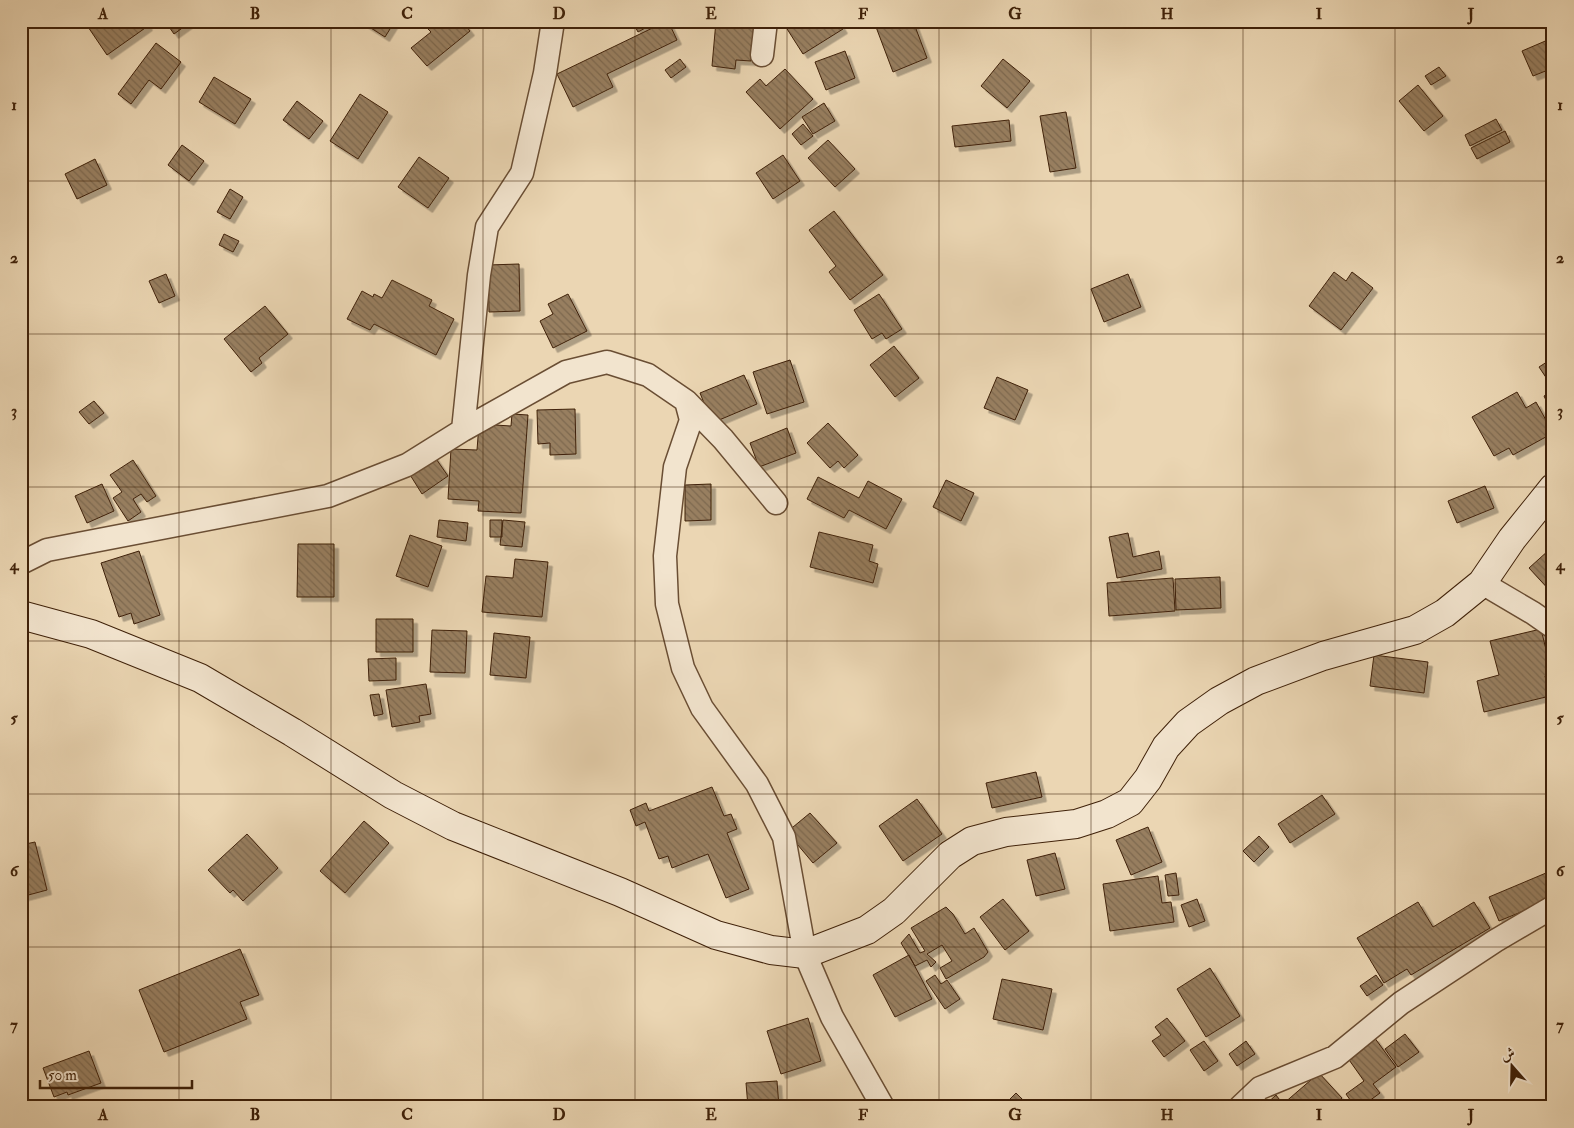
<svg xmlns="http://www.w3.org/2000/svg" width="1574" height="1128" viewBox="0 0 1574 1128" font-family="'IM FELL Double Pica',Amiri,serif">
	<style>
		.building { fill: url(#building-back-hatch); stroke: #3f2109; filter: url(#shadow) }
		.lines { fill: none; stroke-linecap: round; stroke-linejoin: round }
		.minor-casing { stroke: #6a4e34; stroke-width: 25 }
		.secondary-casing { stroke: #3f2109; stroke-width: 30 }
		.minor { stroke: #f2e4ce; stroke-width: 22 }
		.secondary { stroke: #f2e4ce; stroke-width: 28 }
		.grid { fill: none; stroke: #3f2109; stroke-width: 1; stroke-opacity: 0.55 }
		.neatline { fill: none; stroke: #3f2109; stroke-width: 2 }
		.grid-label { font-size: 16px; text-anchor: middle; font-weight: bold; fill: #3f2109 }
	</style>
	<defs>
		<pattern id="building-back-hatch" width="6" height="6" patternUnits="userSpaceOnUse" patternTransform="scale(1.25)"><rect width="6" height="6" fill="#987f61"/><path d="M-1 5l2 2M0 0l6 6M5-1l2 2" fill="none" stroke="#7d684e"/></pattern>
		<filter id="shadow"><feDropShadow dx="4.5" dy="4.5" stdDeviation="0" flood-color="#0004"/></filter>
	</defs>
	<rect width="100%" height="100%" fill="#ebd6b3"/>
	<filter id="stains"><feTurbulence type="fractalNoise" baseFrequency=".004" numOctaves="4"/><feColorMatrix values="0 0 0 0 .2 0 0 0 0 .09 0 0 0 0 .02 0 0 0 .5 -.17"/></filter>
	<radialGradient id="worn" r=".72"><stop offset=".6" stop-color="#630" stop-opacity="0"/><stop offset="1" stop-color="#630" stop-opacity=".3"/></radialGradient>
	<!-- building -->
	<path class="building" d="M84,21H145L148,26L107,55Z
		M165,21H192L174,34Z
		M364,21H395L385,37L363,23Z
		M433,21H462L470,31L427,66L411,48L431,32L426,27Z
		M632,21H658L638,32Z
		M667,21H668L677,40L607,74L613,87L573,107L557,74Z
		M716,21H755L751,61L736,60L735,69L712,66Z
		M782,21H838L843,29L803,54Z
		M890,21H913L927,58L893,72L876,27Z
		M1550,39L1553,46V68L1533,76L1522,51Z
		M156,43L181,62L161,89L149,80L131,104L118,94Z
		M845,51L855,78L826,90L815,62Z
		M680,59L686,67L671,78L665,70Z
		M1003,59L1030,81L1007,108L981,86Z
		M1439,67L1446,76L1431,85L1425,76Z
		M785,69L813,99L780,129L746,92L760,79L766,86Z
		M214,77L251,99L235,124L199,102Z
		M1418,85L1443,116L1424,131L1399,101Z
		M360,94L388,112L358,159L330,141Z
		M297,101L323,121L309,139L283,120Z
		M824,103L835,121L813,134L802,117Z
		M1066,112L1076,168L1050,172L1040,116Z
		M1496,119L1502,130L1470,146L1465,135Z
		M1009,120L1011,141L955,147L952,126Z
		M803,124L813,136L801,145L792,134Z
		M1505,131L1510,142L1477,159L1471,148Z
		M828,140L855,169L835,187L808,158Z
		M182,145L204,161L189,181L168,165Z
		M783,155L800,181L773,199L756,173Z
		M419,157L449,178L428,208L398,187Z
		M95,159L107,185L77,199L65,174Z
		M230,189L243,197L230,219L217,212Z
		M834,211L883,275L850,300L829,272L836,266L809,230Z
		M224,234L239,241L233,252L219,245Z
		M519,264L520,311L489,312L488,265Z
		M1334,272L1346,281L1352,272L1373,288L1341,330L1309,306Z
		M166,274L175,296L159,303L149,281Z
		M1128,274L1141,307L1104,322L1091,289Z
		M392,280L432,300L429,306L454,319L436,355L374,324L370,330L347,319L362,291L373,297L374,294L382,298Z
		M568,294L587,331L553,348L540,321L553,314L548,304Z
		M879,294L902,329L886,339L882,333L872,339L854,310Z
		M265,306L288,334L259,358L262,363L251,372L224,339Z
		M894,346L919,378L895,397L870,365Z
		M1553,358V388L1539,367Z
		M790,360L804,402L767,414L753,372Z
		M744,375L757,404L712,423L700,393Z
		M997,377L1028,390L1015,420L984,408Z
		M1553,391V415L1544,396Z
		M1517,392L1526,408L1536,402L1553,433L1513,455L1509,448L1494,456L1472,417Z
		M94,401L104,413L89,424L79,412Z
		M575,409L576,454L550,455V443L538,444L537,410Z
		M512,414L528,415L521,513L478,511L479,501L448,499L451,449L477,450L479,424L511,426Z
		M828,423L858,455L844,468L838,461L830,468L807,443Z
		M787,428L796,453L759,467L750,443Z
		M432,453L448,476L422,494L407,470Z
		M133,460L156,496L147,502L141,494L133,499L141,512L128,521L113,498L122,492L110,475Z
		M818,477L859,498L868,481L902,499L886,529L849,510L844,518L807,499Z
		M946,480L974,493L961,521L933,507Z
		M102,484L114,511L87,523L75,496Z
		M711,484V520L685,521V485Z
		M1485,486L1494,508L1457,523L1448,501Z
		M439,520L468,523L466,541L437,537Z
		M490,520H502V537H490Z
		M503,520L525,522L522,547L500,545Z
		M819,532L873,545L869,561L878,564L873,583L810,567Z
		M1128,533L1133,557L1159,551L1162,569L1117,578L1109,537Z
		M410,535L442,546L428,587L396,576Z
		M298,544H334V597H297Z
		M1549,550L1553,554L1552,593L1529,568Z
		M139,551L160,615L134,624L131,613L119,617L101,563Z
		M515,559L548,562L542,617L482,612L486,576L513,578Z
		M1220,577L1221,608L1176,610L1175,579Z
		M1173,578L1175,611L1109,616L1107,583Z
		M376,619H413V652H376Z
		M1541,629L1552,674L1545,676L1550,696L1484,712L1477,681L1499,675L1490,641Z
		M432,630L467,631L465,673L430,672Z
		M494,633L530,637L526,678L490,675Z
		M1374,655L1428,662L1424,693L1370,686Z
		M396,658V680L369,681L368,659Z
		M426,684L431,714L419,716L420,722L392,727L386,690Z
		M379,694L383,714L374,716L370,695Z
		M1036,772L1042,797L992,808L986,783Z
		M712,787L724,816L731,814L737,829L727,833L749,889L726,898L708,854L672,868L668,856L659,859L645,822L636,826L630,810L646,803L649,811Z
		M1322,795L1335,814L1290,843L1278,824Z
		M917,799L942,834L903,861L879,826Z
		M810,813L837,843L813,863L787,832Z
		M364,821L389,843L345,893L320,871Z
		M1148,827L1162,862L1131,875L1116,840Z
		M247,834L278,868L243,901L233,890L230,893L208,870Z
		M1259,836L1269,847L1254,862L1243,851Z
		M35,842L47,890L21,897V845Z
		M1055,853L1065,889L1036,896L1027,860Z
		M1176,873L1179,895L1168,896L1165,875Z
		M1546,873L1553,889V899L1499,921L1489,897Z
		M1158,876L1162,903L1171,902L1174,922L1110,931L1103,884Z
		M1003,899L1029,931L1005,950L980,917Z
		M1197,899L1205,921L1189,927L1181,905Z
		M1418,902L1433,927L1474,902L1490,928L1411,975L1407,969L1384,983L1357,938Z
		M946,907L953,914L965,934L974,928L988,952L984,957L946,979L940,968L952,961L942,945L927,954L936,962L931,967L927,960L915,966L901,943L909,934L920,953L925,951L911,928Z
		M240,949L259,995L240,1002L247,1019L164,1052L139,990Z
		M909,955L932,999L895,1017L873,975Z
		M1210,968L1240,1016L1206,1037L1177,989Z
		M935,975L941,984L947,980L960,999L945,1009L926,981Z
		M1376,975L1383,985L1367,996L1360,986Z
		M1002,979L1052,989L1043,1030L993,1019Z
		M808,1018L821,1061L781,1074L767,1031Z
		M1167,1018L1185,1041L1164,1057L1152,1041L1161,1035L1155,1027Z
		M1405,1034L1419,1052L1398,1067L1385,1049Z
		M1374,1037L1396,1067L1373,1084L1380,1093L1361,1107H1355L1346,1094L1364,1081L1347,1057Z
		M1204,1041L1218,1061L1204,1071L1190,1050Z
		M1246,1041L1255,1054L1237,1066L1229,1054Z
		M89,1051L101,1083L68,1095L67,1092L54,1097L43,1068Z
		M1319,1073L1342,1098L1332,1107H1263L1276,1095L1283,1104Z
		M777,1081L779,1107H748L746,1083Z
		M1016,1093L1030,1107H1002Z
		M51,1100L54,1107H34Z"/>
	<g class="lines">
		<defs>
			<path id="minor" d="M762,55L766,21
				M686,401L723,439L776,503
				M463,430L479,275L487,227L522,173L545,73L553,21
				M21,563L47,550L328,496L407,465L463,430L566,372L607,362L648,375L686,401L691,420L675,467L665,556L667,604L683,668L702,708L757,784L784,837L805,954L832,1017L883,1107
				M1482,583L1533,613L1553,627
				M1240,1107L1260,1088L1335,1057L1401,1003L1495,941L1553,907"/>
			<path id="secondary" d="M21,615L91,634L200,678L292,732L393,795L453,826L620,892L716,935L771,950L805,954L867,930L894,911L950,855L972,841L1006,832L1076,824L1107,814L1130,802L1148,779L1166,747L1188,723L1219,701L1256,681L1323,656L1415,630L1445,613L1482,583L1512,539L1553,488"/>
		</defs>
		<!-- minor casing -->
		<use href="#minor" class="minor-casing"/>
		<!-- secondary casing -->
		<use href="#secondary" class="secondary-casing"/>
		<!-- minor -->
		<use href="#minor" class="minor"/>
		<!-- secondary -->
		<use href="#secondary" class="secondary"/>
	</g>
	<!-- grid -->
	<path class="grid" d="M179,21V1107M331,21V1107M483,21V1107M635,21V1107M787,21V1107M939,21V1107M1091,21V1107M1243,21V1107M1395,21V1107M21,181H1553M21,334H1553M21,487H1553M21,641H1553M21,794H1553M21,947H1553"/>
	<!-- margin -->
	<rect width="1574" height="1128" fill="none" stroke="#ebd6b3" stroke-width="55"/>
	<!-- north arrow -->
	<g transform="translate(1512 1066) rotate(340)" stroke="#f2e4ce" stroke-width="4" paint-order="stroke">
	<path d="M0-4L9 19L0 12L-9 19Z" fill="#3f2109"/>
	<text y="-8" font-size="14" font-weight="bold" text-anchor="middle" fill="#3f2109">ش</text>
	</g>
	<!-- scale -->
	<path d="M40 1080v8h152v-8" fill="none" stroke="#3f2109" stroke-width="2.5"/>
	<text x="48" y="1080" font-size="15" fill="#3f2109" stroke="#f2e4ce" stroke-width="4" paint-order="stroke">50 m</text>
	<rect x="28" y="28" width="1518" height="1072" class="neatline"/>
	<g class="grid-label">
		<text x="103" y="19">A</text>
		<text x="255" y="19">B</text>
		<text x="407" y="19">C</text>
		<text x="559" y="19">D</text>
		<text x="711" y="19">E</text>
		<text x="863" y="19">F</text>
		<text x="1015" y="19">G</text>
		<text x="1167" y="19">H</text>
		<text x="1319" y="19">I</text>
		<text x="1471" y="19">J</text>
		<text x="14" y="110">1</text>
		<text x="1560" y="110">1</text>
		<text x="14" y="263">2</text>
		<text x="1560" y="263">2</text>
		<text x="14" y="416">3</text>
		<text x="1560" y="416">3</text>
		<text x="14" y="570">4</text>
		<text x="1560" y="570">4</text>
		<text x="14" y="723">5</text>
		<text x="1560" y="723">5</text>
		<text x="14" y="876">6</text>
		<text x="1560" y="876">6</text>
		<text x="14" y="1030">7</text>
		<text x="1560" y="1030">7</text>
		<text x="103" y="1120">A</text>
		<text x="255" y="1120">B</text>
		<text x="407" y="1120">C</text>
		<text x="559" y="1120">D</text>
		<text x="711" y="1120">E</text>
		<text x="863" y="1120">F</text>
		<text x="1015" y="1120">G</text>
		<text x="1167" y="1120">H</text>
		<text x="1319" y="1120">I</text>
		<text x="1471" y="1120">J</text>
	</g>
	<rect width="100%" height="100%" filter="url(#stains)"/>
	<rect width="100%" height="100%" fill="url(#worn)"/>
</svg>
